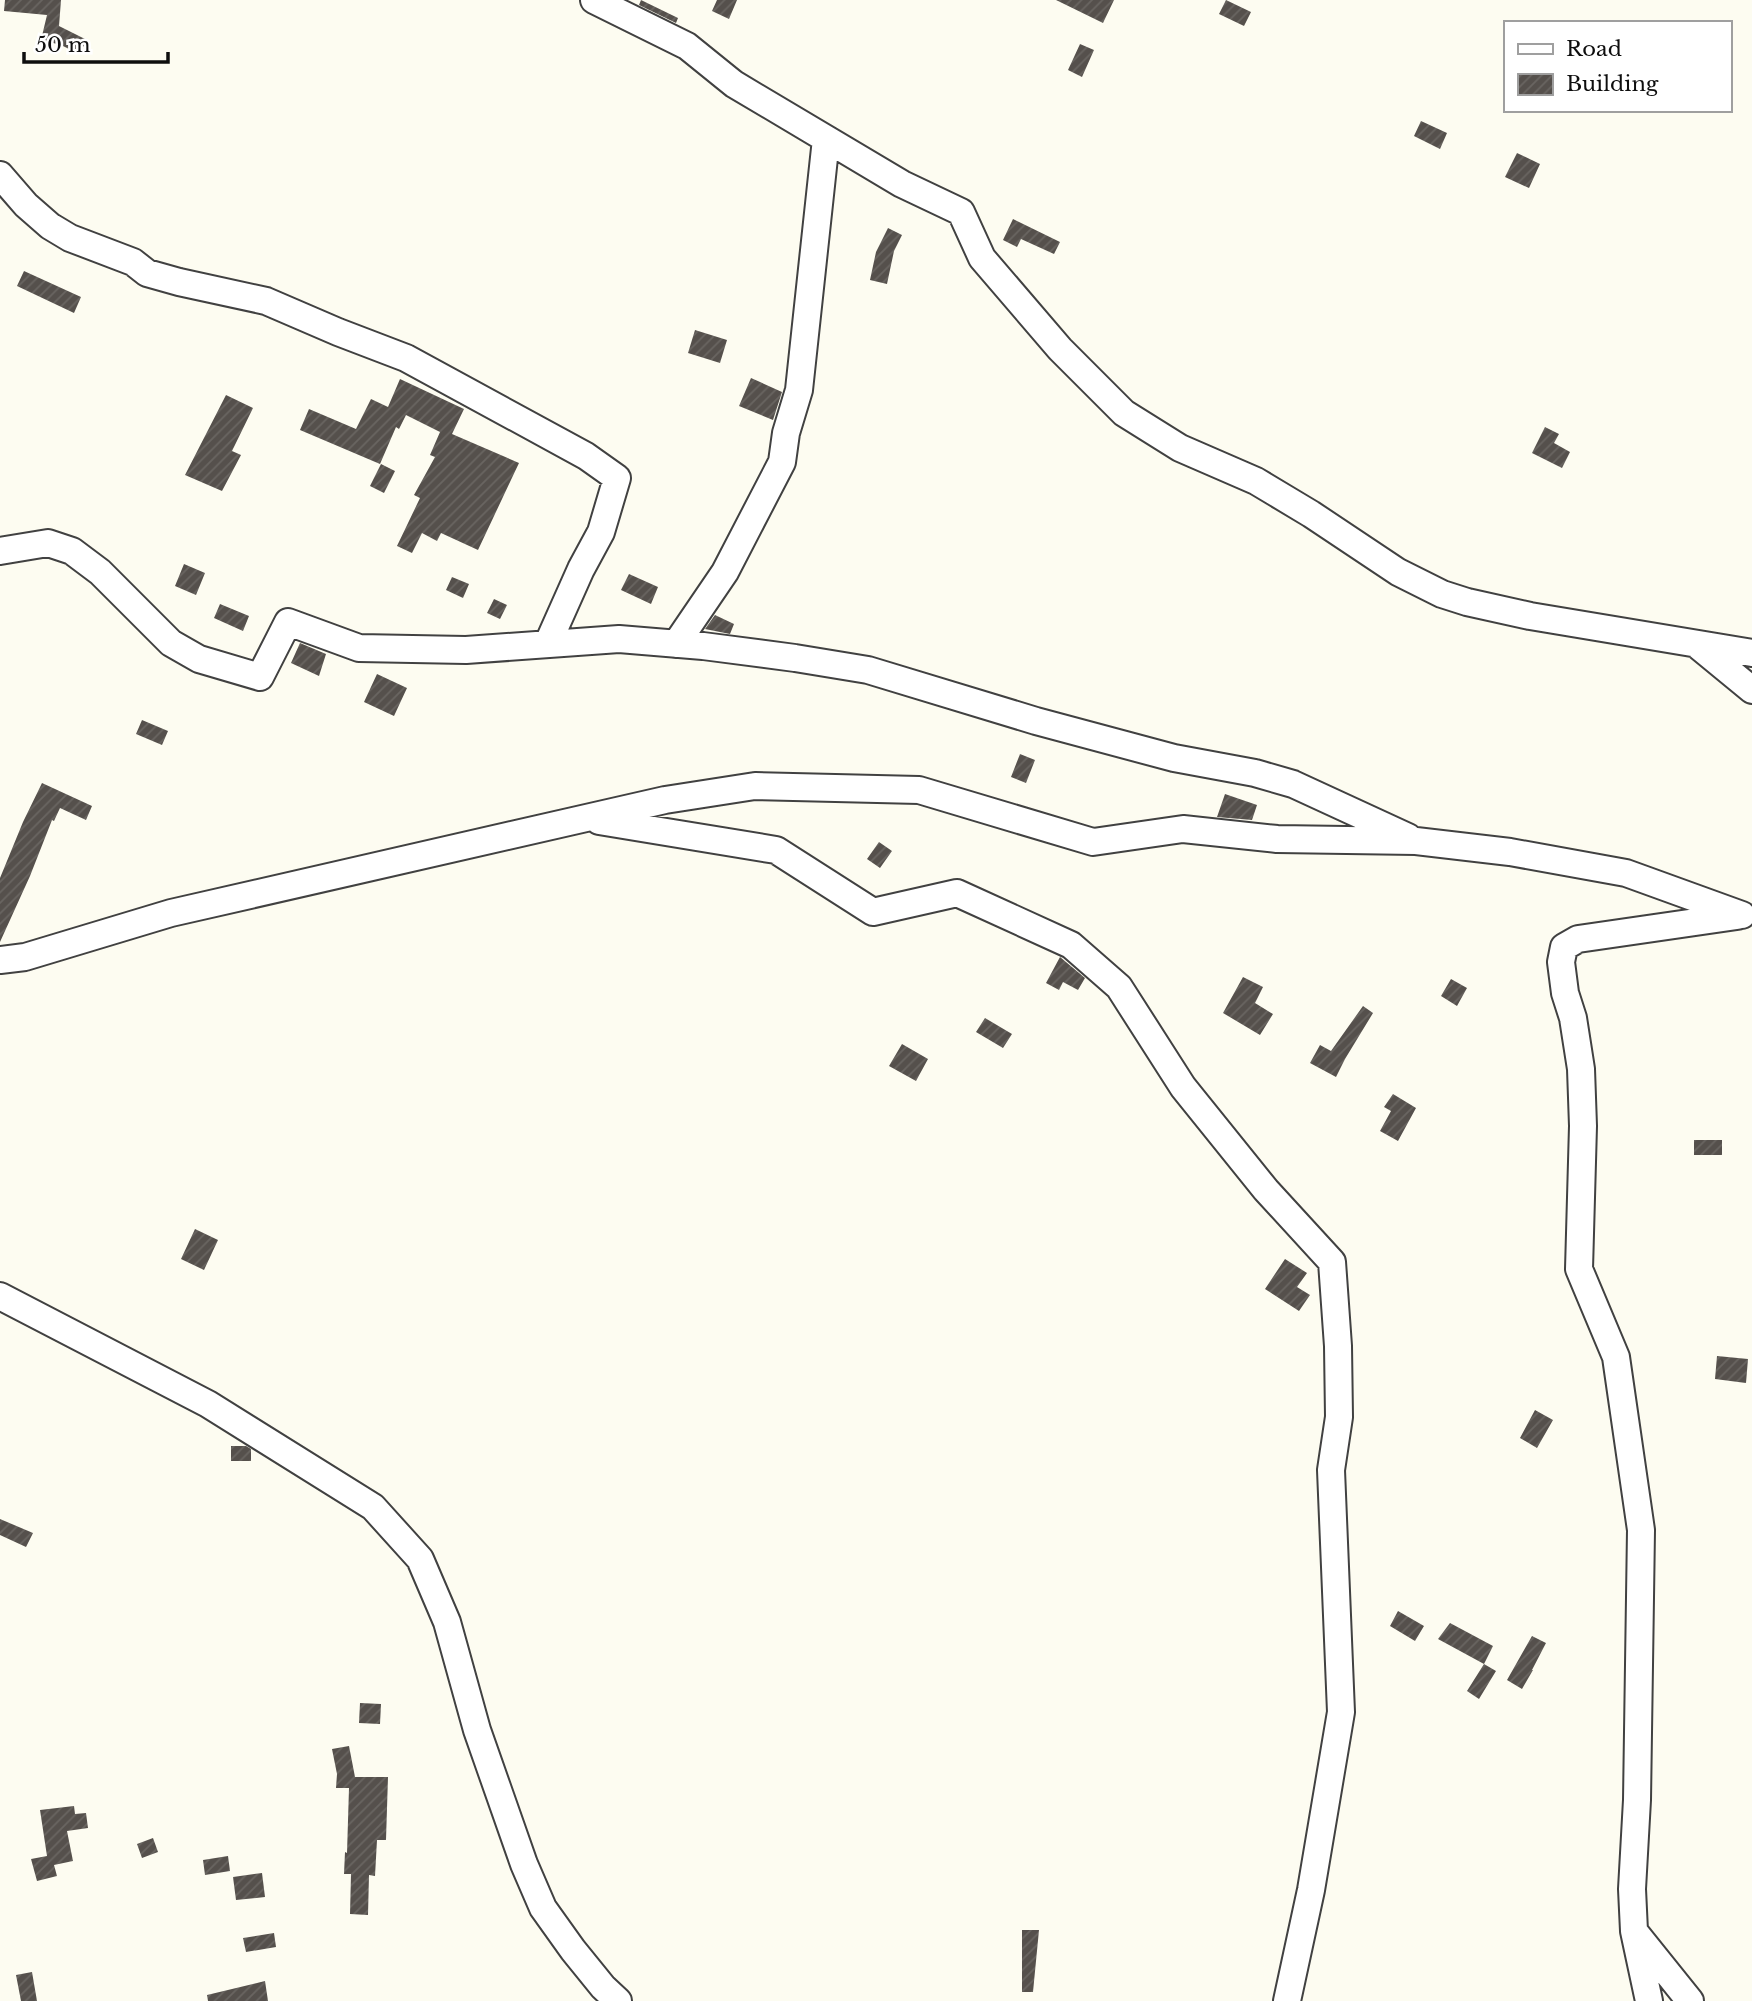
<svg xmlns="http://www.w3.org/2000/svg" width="1752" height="2001" viewBox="0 0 1752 2001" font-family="'Libre Baskerville',serif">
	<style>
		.building { fill: url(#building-hatch) }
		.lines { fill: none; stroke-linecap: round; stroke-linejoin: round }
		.minor-casing { stroke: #414141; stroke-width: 30 }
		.minor { stroke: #fff; stroke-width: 26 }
	</style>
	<defs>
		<pattern id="building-hatch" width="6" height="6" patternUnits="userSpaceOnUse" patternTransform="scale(1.75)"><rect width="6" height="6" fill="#55504c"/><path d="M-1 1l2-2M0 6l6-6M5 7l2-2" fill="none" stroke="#696561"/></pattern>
	</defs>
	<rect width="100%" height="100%" fill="#fdfcf1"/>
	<!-- building -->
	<path class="building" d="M5,0H61L59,26L87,40L79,54L61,45L41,40L47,15L4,11Z
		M641,0L678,18L676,23L639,5Z
		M717,0H737L729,19L712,11Z
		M1056,0H1114L1103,23Z
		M1226,0L1251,12L1244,26L1219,14Z
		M1080,44L1094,50L1082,77L1068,70Z
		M1421,121L1447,133L1440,149L1414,136Z
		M1517,153L1540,164L1529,188L1505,177Z
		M1013,219L1060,242L1054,254L1021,239L1017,247L1003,240Z
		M888,228L902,235L894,251L887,284L870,280L876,252Z
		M24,271L81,297L74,313L17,286Z
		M695,330L727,340L720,363L688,353Z
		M751,378L782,392L773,420L739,406Z
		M400,379L464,409L452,434L519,463L478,550L441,533L437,541L422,533L412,553L397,546L420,498L414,495L435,457L430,455L440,432L406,415L399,429L396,427L380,464L300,430L309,409L356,429L371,399L388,407Z
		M226,395L253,408L232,451L241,455L222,491L185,475Z
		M1545,427L1559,434L1554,443L1570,452L1562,468L1532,453Z
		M381,464L395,471L384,493L370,486Z
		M184,564L205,573L196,595L175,586Z
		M629,574L658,587L651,604L621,590Z
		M452,577L469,584L463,598L446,590Z
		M494,599L507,605L500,619L487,613Z
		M220,604L249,616L243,631L214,618Z
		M715,615L734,624L730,634L705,629Z
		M300,643L326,654L319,676L291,663Z
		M377,674L407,688L394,716L364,702Z
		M142,720L168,731L162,745L136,734Z
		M1020,754L1035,760L1026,783L1011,777Z
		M42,783L92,806L86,820L60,808L54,821L52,820L30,876L0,942V878L23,822Z
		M1225,794L1257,805L1252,820L1217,817Z
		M879,842L892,851L880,868L867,859Z
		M1060,957L1085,978L1078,990L1063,982L1059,990L1046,983Z
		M1243,977L1263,987L1255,1003L1273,1014L1260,1035L1223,1013Z
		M1451,979L1467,988L1457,1006L1441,996Z
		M1363,1006L1373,1013L1345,1059L1336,1077L1310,1063L1320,1045L1331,1051Z
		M985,1018L1012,1034L1003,1048L976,1032Z
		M902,1044L928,1059L916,1081L889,1066Z
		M1393,1094L1416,1108L1398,1141L1380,1131L1391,1111L1384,1107Z
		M1694,1140H1722V1155H1694Z
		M195,1229L218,1240L204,1270L181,1259Z
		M1285,1259L1307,1273L1297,1287L1310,1295L1299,1311L1265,1289Z
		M1717,1356L1748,1359L1746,1383L1715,1379Z
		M1535,1410L1553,1420L1537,1448L1520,1438Z
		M231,1446H246L251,1449V1461H231Z
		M0,1519L33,1533L26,1547L0,1535Z
		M1398,1611L1424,1626L1415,1641L1390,1626Z
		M1450,1623L1493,1646L1484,1664L1438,1639Z
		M1532,1636L1546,1643L1532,1670H1533L1522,1689L1507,1680Z
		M1484,1664L1496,1671L1479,1699L1467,1691Z
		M360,1703L381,1704L380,1724L359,1723Z
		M349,1746L355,1777H388L386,1840H377L375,1876L369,1875L368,1915L350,1914L351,1874H344L345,1852L347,1853L349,1788H336L337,1774L332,1749Z
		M74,1806L75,1814L86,1813L88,1828L67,1831L73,1861L54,1865L57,1876L37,1881L31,1859L47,1856L40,1810Z
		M153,1838L158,1852L142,1858L137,1844Z
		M228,1856L230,1871L205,1875L203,1860Z
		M262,1873L265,1897L236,1900L233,1877Z
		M1022,1930H1039L1033,1992H1022Z
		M274,1933L276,1947L246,1952L243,1938Z
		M32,1972L37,2001H21L16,1975Z
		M265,1981L268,2001H208L207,1995Z"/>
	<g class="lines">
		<defs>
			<path id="minor" d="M594,0L687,46L734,84L902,184L961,212L982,258L1060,349L1124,413L1180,448L1256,481L1311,514L1398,572L1442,594L1467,602L1530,616L1752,653
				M0,175L26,205L50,226L70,238L133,262L147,273L179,282L266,301L338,332L406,358L586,456L617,478L601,532L581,569L548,643
				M0,551L48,543L72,551L100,572L171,643L199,659L260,677L288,622L359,648L466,650L619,639L703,646L795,658L868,670L1036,721L1174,758L1255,773L1293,784L1408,837
				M676,644L725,572L782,462L786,433L799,390L826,139
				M1696,644L1752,690
				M599,821L776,850L873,912L957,893L1071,945L1119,987L1183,1087L1266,1190L1332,1262L1338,1346L1339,1417L1331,1470L1341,1712L1311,1890L1287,2001
				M0,960L25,957L171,913L665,800L755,786L919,790L1093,842L1183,829L1277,839L1416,841L1510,852L1626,873L1742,915
				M0,1296L208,1404L373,1507L420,1559L447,1622L477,1730L524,1864L543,1908L573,1950L603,1987L618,2001
				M1637,1935L1690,2001
				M1649,2001L1634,1931L1632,1889L1637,1800L1641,1530L1616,1357L1579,1269L1583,1126L1581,1069L1573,1018L1565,993L1561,962L1564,947L1578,939L1737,916"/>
		</defs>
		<!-- minor casing -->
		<use href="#minor" class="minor-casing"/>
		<!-- minor -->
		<use href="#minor" class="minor"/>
	</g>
	<!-- legend -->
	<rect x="1504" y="21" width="228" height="91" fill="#ffffff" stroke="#9f9f9f" stroke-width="2"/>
	<rect x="1518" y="44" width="35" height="10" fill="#ffffff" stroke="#9f9f9f" stroke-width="2"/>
	<text x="1566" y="56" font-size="21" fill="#0e0e0e">Road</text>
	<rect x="1518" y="74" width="35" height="21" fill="url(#building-hatch)" stroke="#9f9f9f" stroke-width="2"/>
	<text x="1566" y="91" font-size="21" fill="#0e0e0e">Building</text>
	<!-- scale -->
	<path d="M24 52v10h144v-10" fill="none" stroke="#0e0e0e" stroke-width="3.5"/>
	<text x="35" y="52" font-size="21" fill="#0e0e0e" stroke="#ffffff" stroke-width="5" paint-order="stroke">50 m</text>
</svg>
